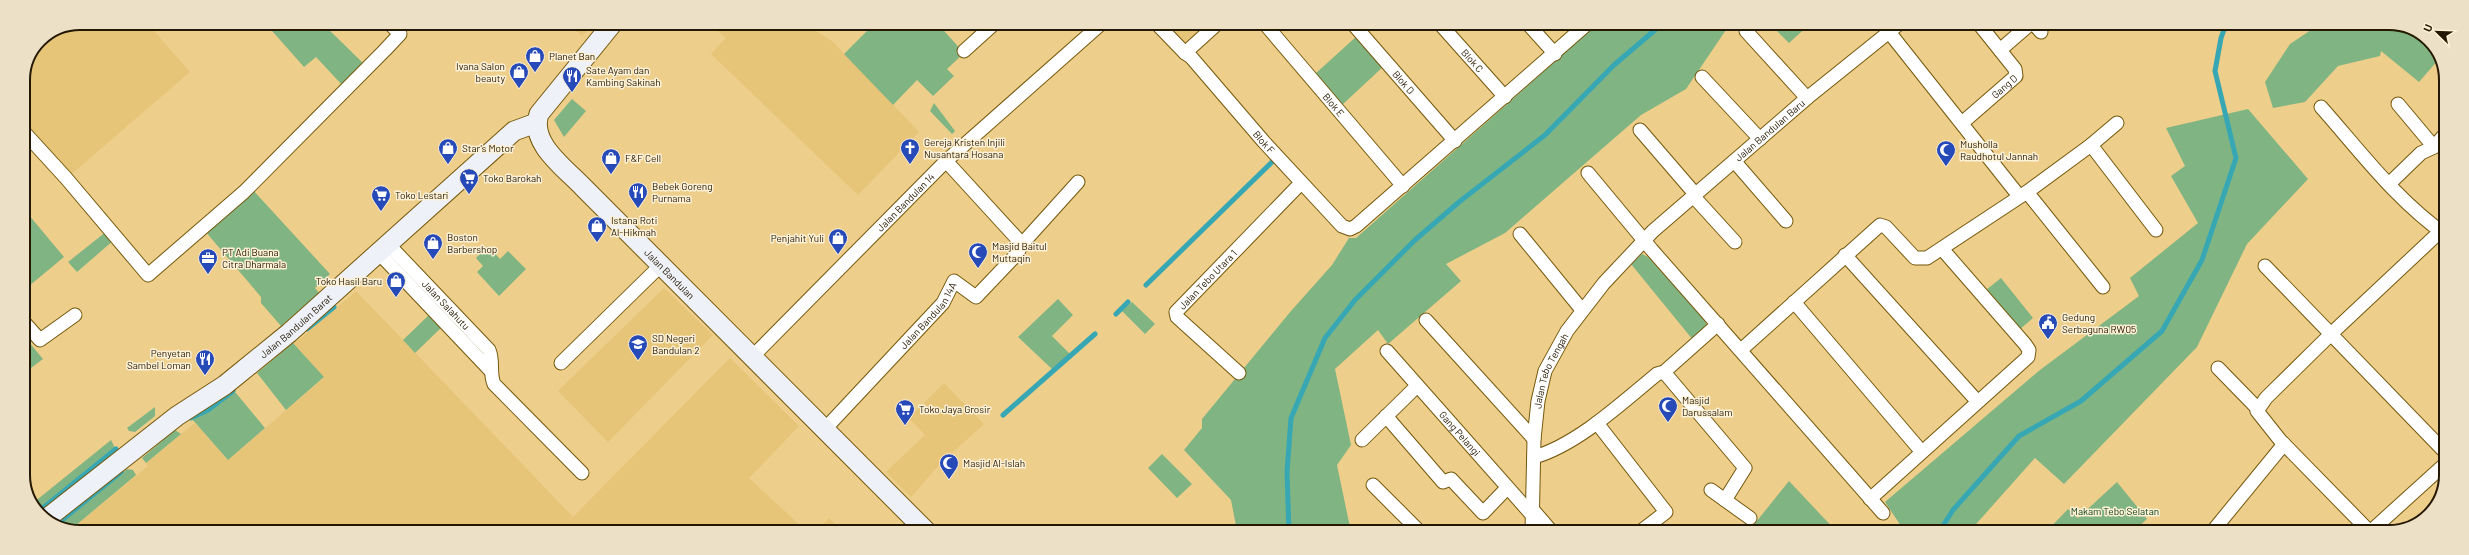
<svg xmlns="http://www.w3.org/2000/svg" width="2469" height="555" viewBox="0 0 2469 555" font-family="Barlow,sans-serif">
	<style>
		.built { fill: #e6c478 }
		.green { fill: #80b583 }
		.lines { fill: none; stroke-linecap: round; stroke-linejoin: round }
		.stream { stroke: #37a7b4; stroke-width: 5 }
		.street-casing { stroke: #74580d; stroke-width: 15 }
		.secondary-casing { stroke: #74580d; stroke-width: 21 }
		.street { stroke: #fff; stroke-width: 13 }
		.secondary { stroke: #eef1f8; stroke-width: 19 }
		.labels { text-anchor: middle; stroke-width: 3; stroke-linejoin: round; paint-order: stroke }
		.poi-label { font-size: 10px; fill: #241800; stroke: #fdf1d7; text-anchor: start }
		.street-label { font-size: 10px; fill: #241800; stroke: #fdf1d7 }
		.park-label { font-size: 10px; fill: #00390c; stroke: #fdf1d7 }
		.rim { fill: none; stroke: #241800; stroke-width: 2 }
	</style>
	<rect width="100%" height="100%" fill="#edce8a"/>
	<!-- built -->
	<path class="built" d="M80,23H147L190,72L69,176L23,126V79L40,39Z
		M568,23H594L582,36Z
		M709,23H803L832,41L919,132L858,195L711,54L726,38Z
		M1162,23L1210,24L1184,47Z
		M664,288L713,335L608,442L558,391Z
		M356,291L573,517L730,358L799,426L749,478L806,531H69L148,466L146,463L195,423L228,460L324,378L293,343L300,339Z
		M944,383L984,424L940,464L911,497L886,472L925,435L909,418Z
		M829,518L842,531H816Z"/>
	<!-- green -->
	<path class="green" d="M265,23H322L365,65L343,86L316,57L304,67Z
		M875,23H937L964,53L947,69L954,76L933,96L917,80L893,105L844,54Z
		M1594,24H1730L1686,89L1641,115L1505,233L1446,264L1461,281L1388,344L1378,330L1335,369L1351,445L1337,465L1351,532L1237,531L1231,500L1184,450L1202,428V419L1291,311L1332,265L1349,238H1356L1560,57Z
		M1770,24H1810L1789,43Z
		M2320,24H2400L2432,42L2439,59L2419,82L2381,51L2380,56L2338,66L2305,102L2273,108L2265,82L2290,44Z
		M1358,35L1385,65L1342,105L1315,74Z
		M572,99L586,111L564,137L554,120Z
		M934,103L955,131L952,134L930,111Z
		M2248,109L2308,179L2247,244L2197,347L2064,484L2035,458L1969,532H1905L1885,502L2040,370L2139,296L2130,278L2198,223L2171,176L2185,166L2166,128Z
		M252,189L330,274L315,288L319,293L281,326L261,303V297L205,231Z
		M23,208L64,257L23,291Z
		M107,231L114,240L77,272L68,262Z
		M488,246L500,259L508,251L526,269L499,296L477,272L483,266L476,258Z
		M1642,254L1648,257L1703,318L1707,325L1704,331L1693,340L1631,264Z
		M2001,278L2033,318L2019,330L1986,290Z
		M1058,299L1073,315L1052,336L1070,354L1053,370L1018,337Z
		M1132,302L1155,324L1145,334L1122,311Z
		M430,314L442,327L415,353L403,340Z
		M23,335L43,359L23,374Z
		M293,343L324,377L286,410L257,373Z
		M233,393H236L265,428L228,460L192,419L209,411Z
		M155,407V416L135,432L129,431L127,428Z
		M175,430L181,434L146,463L142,458Z
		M111,440L115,448L37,510L33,503Z
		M1162,454L1192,484L1177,498L1148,468Z
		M127,469L133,470L136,475L69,531L58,525Z
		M1789,481L1837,532H1748Z
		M2117,482L2147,519L2133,532H2046L2068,509L2078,518Z"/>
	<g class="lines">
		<!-- stream -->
		<path class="stream" d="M1146,285L1272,162
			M1116,314L1128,302
			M307,329L334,307
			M1003,415L1095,334
			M191,418L208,410L233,391
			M38,512L116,449
			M57,524L121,472
			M1289,532L1287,472L1291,418L1325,338L1355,300L1415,240L1459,202L1545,135L1614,65L1662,24
			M1939,532L1953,510L2019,436L2081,401L2162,331L2202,260L2236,158L2215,71L2221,38L2226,24"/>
		<defs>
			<g id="street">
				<path id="s1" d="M1156,23L1185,53L1191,57L1264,142L1342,226L1350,229L1356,226L1587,24"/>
				<path id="s2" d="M1265,24L1403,186"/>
				<path id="s3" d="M1353,24L1455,141"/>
				<path id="s4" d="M1440,24L1505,97"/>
				<path d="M1528,24L1555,54"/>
				<path d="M2034,24L2041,32"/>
				<path d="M1746,31L1807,98"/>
				<path d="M1889,32L2019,196"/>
				<path d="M2000,50L2030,24"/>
				<path d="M964,51L995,23"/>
				<path d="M1185,53L1217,24"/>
				<path d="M1702,77L1760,139"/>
				<path d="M2398,104L2434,147L2446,133"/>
				<path d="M2321,107C2360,151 2397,201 2446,235"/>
				<path id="s5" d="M1962,123L2016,76L2015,69L1979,24"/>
				<path d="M1640,130L1696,195"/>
				<path d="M23,131L66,178L148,275L244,192L385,50L400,34L389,23"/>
				<path d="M2091,145L2156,230"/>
				<path d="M946,161L1022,244"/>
				<path d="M1735,162L1786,221"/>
				<path d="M1588,173L1652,250L1883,513"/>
				<path d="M2389,184L2421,153L2434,147"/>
				<path d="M2027,192L2103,287"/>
				<path d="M1694,197L1735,242"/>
				<path d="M1520,234L1582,310"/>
				<path id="s6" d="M388,244L489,350C494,361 489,372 494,384L582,473"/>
				<path d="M378,252L490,370"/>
				<path d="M1845,255L1977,401"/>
				<path d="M2265,266L2445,452"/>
				<path d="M1794,302L1921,451"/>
				<path d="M1426,320L1534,439"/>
				<path d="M23,321L40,340L75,315"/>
				<path d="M1741,350L1880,225L1886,227L1915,258H1927L2027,192L2091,145L2117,123"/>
				<path id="s7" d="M1387,351L1533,516"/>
				<path id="s8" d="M752,357L946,161L1102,23"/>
				<path d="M561,363L660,266"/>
				<path d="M2218,368L2258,409"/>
				<path d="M1664,372L1745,468L1725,500"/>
				<path id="s9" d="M1239,373L1177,317L1176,312L1301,183"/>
				<path d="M1386,416L1443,482L1451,479L1483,513L1507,488"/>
				<path d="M1597,423L1666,512L1640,532"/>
				<path id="s10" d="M824,430L943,303L954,281L976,297L1017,254L1022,244L1078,182"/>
				<path d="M1362,440L1417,386"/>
				<path d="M1534,457C1577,445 1623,402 1657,374L1664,372L1718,324"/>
				<path d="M1373,485L1420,532"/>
				<path d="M1711,490L1750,518"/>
				<path d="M1870,499L2028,357L2029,350L2025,344L1943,250"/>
				<path d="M1533,510L1552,532"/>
				<path id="s11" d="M1532,532L1534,439L1538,401L1545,371L1567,331L1604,283L1653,231L1807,98L1899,24"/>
				<path d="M2212,532L2284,444"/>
				<path d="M2370,532L2280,440L2257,411L2266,398L2332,333L2446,226"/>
				<path d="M2370,532L2445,464"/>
			</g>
			<g id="secondary">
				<path id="s12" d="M613,23L539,114C529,143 565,168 583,187L926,531"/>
				<path id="s13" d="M46,519L177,416L225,385L289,333L514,131L536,123"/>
			</g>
		</defs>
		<!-- street casing -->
		<use href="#street" class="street-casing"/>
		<!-- secondary casing -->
		<use href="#secondary" class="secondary-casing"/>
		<!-- street -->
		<use href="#street" class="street"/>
		<!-- secondary -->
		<use href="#secondary" class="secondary"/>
	</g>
	<!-- icons -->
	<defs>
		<symbol id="shop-pin" viewBox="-11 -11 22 30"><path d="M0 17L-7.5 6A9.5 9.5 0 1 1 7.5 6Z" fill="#274ab9" stroke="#fdf1d7"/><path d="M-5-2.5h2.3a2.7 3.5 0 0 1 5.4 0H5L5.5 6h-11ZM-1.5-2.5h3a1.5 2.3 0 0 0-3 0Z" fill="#fff"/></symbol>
		<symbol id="restaurant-pin" viewBox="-11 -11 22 30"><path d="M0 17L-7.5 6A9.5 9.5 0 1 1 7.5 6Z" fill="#274ab9" stroke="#fdf1d7"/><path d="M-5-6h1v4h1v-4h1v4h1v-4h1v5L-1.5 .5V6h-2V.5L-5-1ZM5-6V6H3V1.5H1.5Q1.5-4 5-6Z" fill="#fff"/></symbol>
		<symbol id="church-pin" viewBox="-11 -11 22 30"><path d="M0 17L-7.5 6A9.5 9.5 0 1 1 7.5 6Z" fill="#274ab9" stroke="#fdf1d7"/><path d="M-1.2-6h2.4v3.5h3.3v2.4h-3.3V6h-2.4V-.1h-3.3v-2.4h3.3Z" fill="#fff"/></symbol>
		<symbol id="mosque-pin" viewBox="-11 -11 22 30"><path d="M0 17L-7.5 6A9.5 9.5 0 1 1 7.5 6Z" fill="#274ab9" stroke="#fdf1d7"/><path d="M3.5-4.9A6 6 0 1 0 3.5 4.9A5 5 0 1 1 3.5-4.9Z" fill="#fff"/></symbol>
		<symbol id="supermarket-pin" viewBox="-11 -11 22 30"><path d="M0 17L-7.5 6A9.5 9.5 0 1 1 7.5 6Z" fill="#274ab9" stroke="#fdf1d7"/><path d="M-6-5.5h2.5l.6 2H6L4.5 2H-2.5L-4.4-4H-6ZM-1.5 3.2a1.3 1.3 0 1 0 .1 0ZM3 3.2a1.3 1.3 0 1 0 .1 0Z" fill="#fff"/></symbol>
		<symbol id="office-pin" viewBox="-11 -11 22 30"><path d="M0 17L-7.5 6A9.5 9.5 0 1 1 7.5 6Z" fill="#274ab9" stroke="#fdf1d7"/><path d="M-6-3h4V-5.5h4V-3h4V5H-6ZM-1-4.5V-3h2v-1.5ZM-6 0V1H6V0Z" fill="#fff"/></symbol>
		<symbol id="civic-pin" viewBox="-11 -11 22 30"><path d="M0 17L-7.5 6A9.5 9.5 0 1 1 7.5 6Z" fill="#274ab9" stroke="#fdf1d7"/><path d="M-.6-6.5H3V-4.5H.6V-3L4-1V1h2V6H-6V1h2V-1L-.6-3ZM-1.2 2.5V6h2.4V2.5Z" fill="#fff"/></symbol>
		<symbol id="school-pin" viewBox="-11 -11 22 30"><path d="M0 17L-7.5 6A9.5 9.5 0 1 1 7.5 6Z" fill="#274ab9" stroke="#fdf1d7"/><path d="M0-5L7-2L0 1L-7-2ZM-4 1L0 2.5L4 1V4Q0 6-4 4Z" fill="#fff"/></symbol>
	</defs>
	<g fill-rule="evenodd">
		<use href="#shop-pin" x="524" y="45" width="22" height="30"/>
		<use href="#shop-pin" x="508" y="61" width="22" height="30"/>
		<use href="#restaurant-pin" x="561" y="65" width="22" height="30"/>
		<use href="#shop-pin" x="437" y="137" width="22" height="30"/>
		<use href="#church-pin" x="899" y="137" width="22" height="30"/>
		<use href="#mosque-pin" x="1935" y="139" width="22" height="30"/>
		<use href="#shop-pin" x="600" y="147" width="22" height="30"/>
		<use href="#supermarket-pin" x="458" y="167" width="22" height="30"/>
		<use href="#restaurant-pin" x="627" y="181" width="22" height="30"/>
		<use href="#supermarket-pin" x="370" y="184" width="22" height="30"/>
		<use href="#shop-pin" x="586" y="215" width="22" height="30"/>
		<use href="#shop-pin" x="827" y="227" width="22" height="30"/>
		<use href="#shop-pin" x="422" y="232" width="22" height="30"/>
		<use href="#mosque-pin" x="967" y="241" width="22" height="30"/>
		<use href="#office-pin" x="197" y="247" width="22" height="30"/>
		<use href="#shop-pin" x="385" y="270" width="22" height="30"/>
		<use href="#civic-pin" x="2037" y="312" width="22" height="30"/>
		<use href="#school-pin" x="627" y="333" width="22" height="30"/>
		<use href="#restaurant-pin" x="194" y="348" width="22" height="30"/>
		<use href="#mosque-pin" x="1657" y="395" width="22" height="30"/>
		<use href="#supermarket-pin" x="894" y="398" width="22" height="30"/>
		<use href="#mosque-pin" x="938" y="452" width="22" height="30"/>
	</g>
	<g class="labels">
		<!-- poi labels -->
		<g class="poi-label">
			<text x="549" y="60">Planet Ban</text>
			<text x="505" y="70" text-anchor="end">Ivana Salon<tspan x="505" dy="12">beauty</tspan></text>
			<text x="586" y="74">Sate Ayam dan<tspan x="586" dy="12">Kambing Sakinah</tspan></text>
			<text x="924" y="146">Gereja Kristen Injili<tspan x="924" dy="12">Nusantara Hosana</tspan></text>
			<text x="1960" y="148">Musholla<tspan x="1960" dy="12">Raudhotul Jannah</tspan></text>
			<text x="462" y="152">Star's Motor</text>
			<text x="625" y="162">F&amp;F Cell</text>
			<text x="483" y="182">Toko Barokah</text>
			<text x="652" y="190">Bebek Goreng<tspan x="652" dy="12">Purnama</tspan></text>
			<text x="395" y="199">Toko Lestari</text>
			<text x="611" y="224">Istana Roti<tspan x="611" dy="12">Al-Hikmah</tspan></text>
			<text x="447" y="241">Boston<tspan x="447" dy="12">Barbershop</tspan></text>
			<text x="824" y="242" text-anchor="end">Penjahit Yuli</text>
			<text x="992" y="250">Masjid Baitul<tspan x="992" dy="12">Muttaqin</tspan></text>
			<text x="222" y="256">PT Adi Buana<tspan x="222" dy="12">Citra Dharmala</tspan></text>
			<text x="382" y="285" text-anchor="end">Toko Hasil Baru</text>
			<text x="2062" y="321">Gedung<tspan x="2062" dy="12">Serbaguna RW05</tspan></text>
			<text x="652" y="342">SD Negeri<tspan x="652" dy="12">Bandulan 2</tspan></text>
			<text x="191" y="357" text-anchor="end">Penyetan<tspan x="191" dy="12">Sambel Loman</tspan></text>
			<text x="1682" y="404">Masjid<tspan x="1682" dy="12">Darussalam</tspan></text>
			<text x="919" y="413">Toko Jaya Grosir</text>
			<text x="963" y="467">Masjid Al-Islah</text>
		</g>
		<!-- street labels -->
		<g class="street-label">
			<text dy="4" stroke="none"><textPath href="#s4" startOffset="49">Blok C</textPath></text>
			<text dy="4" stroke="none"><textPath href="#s3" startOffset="77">Blok D</textPath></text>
			<text dy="4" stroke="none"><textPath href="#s5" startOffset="56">Gang D</textPath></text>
			<text dy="4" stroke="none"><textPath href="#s2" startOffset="106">Blok E</textPath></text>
			<text dy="4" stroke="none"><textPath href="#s11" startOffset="494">Jalan Bandulan Baru</textPath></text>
			<text dy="4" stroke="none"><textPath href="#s1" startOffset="161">Blok F</textPath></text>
			<text dy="4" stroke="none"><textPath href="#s8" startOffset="218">Jalan Bandulan 14</textPath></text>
			<text dy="4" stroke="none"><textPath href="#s12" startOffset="330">Jalan Bandulan</textPath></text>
			<text dy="4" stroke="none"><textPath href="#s9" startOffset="134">Jalan Tebo Utara 1</textPath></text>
			<text dy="4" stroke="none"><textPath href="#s6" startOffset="84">Jalan Salahutu</textPath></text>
			<text dy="4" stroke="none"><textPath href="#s10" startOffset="155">Jalan Bandulan 14A</textPath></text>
			<text dy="4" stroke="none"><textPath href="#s13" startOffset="316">Jalan Bandulan Barat</textPath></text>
			<text dy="4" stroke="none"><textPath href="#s11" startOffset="164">Jalan Tebo Tengah</textPath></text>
			<text dy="4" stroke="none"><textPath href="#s7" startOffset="110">Gang Pelangi</textPath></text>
		</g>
		<!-- park labels -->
		<g class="park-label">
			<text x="2115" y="515">Makam Tebo Selatan</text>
		</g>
	</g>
	<!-- crop -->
	<path d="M0 0H2469V555H0ZM80 30H2389A50 50 0 0 1 2439 80V475A50 50 0 0 1 2389 525H80A50 50 0 0 1 30 475V80A50 50 0 0 1 80 30Z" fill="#ece0c6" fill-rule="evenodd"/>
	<path class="rim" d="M80 30H2389A50 50 0 0 1 2439 80V475A50 50 0 0 1 2389 525H80A50 50 0 0 1 30 475V80A50 50 0 0 1 80 30Z"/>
	<!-- north arrow -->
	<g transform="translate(2437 32) rotate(293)" stroke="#fdf1d7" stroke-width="3" paint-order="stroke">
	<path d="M0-3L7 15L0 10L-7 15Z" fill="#241800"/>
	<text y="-6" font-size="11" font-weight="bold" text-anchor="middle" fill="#241800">U</text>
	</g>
</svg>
